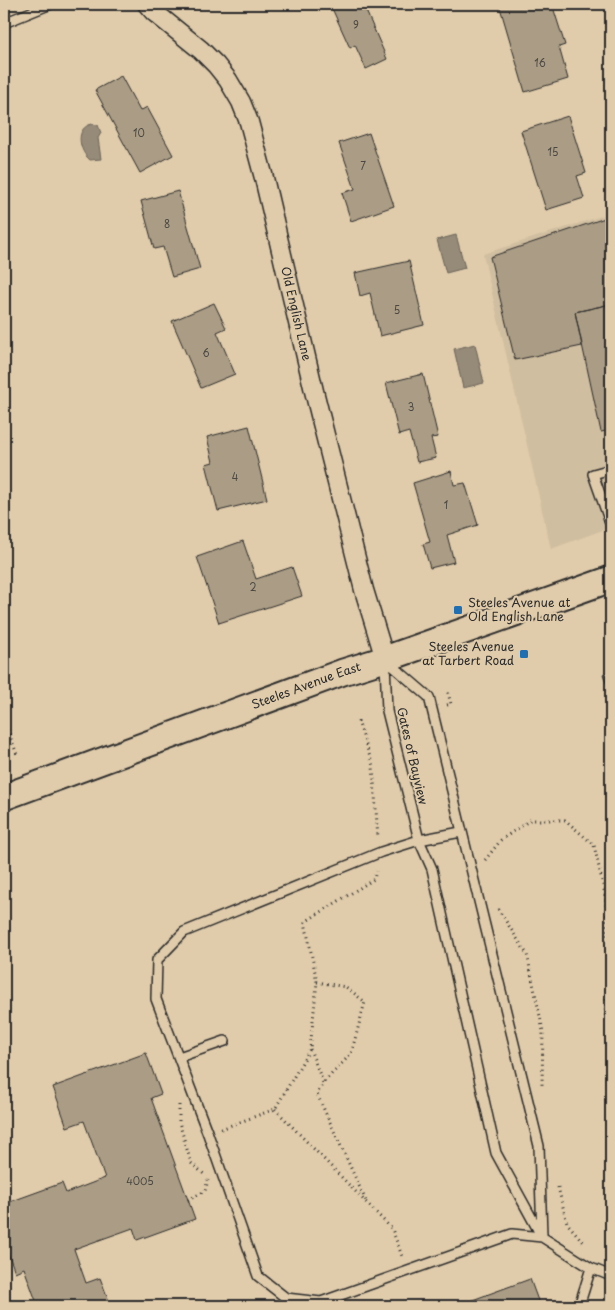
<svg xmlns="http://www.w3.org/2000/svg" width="615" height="1310" viewBox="0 0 615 1310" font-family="'Playpen Sans',sans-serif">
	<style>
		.built { fill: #d0bea0 }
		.water { fill: #968a78; stroke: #6b6459 }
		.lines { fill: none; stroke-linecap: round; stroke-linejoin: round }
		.stream { stroke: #6b6459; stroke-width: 7 }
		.building { fill: #ab9d85; stroke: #2b2b2b }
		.service-casing { stroke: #2b2b2b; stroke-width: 12 }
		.minor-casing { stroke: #2b2b2b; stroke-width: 21 }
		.secondary-casing { stroke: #2b2b2b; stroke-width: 29 }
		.path { stroke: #2b2b2b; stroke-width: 3; stroke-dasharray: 1 4; stroke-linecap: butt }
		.service { stroke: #e0ccab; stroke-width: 9 }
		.minor { stroke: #e0ccab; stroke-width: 18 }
		.secondary { stroke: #e0ccab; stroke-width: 25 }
		.poi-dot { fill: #1f6fb2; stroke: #e0ccab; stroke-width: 2 }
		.labels { text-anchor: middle; stroke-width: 4; stroke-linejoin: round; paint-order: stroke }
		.number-label { font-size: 10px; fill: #4b4842 }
		.street-label { font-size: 12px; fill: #2b2b2b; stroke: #e0ccab }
		.poi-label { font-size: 12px; fill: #2b2b2b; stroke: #e0ccab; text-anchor: start }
	</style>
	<rect width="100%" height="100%" fill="#e0ccab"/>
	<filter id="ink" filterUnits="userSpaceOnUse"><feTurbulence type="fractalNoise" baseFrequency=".02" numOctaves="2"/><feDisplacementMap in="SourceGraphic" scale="10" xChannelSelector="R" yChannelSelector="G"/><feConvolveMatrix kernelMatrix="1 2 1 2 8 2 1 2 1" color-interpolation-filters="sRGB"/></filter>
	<g filter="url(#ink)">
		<!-- built -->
		<path class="built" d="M611,213V527L551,549L483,254Z"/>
		<!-- water -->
		<path class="water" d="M92,124L98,125L101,133L98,138L101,159L90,160C79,151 74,128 92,124Z
			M456,235L465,268L446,273L437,240Z
			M475,344L484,383L463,388L454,349Z"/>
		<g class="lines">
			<!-- stream -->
			<path class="stream" d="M607,4L611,16"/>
		</g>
		<!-- building -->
		<path class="building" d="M330,4H363L387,59L366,69L355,45L350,48Z
			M499,4H552L565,45L559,47L568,79L525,92Z
			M121,76L140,111L147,107L173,155L140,173L95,90Z
			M568,116L586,173L577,176L584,198L546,210L521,131Z
			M369,133L394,206L351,221L342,193L355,189L339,143Z
			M178,191L200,269L172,277L163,247L154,249L141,201Z
			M611,216V304L575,312L582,346L515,360L490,257Z
			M409,261L424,325L380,336L370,293L360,296L355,273Z
			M214,303L226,328L217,332L235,374L201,388L172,321Z
			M611,304V430L601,432L575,312Z
			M423,374L438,437L431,438L436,458L417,462L409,432L399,435L386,383Z
			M249,426L267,499L218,511L206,464L213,462L207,437Z
			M451,471L454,485L465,483L478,525L447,535L454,562L430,568L423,544L430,542L413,483Z
			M243,541L256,579L292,567L302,596L219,623L197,557Z
			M611,671V697L603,674Z
			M146,1053L161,1094L151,1098L195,1219L137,1240L133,1228L74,1249L86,1283L100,1278L111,1306H25V1305L36,1301L24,1268L15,1272L4,1242V1232L10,1230L4,1214V1204L62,1183L66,1193L105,1178L84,1121L67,1127L53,1087Z
			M530,1279L540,1306H456Z"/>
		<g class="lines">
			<defs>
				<path id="service" d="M4,23L51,4
					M611,469L593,474L611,525
					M387,661L429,697L539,1146L542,1235
					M385,662L387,711L419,840L432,869L496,1153L542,1237L591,1268L611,1276
					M461,832L419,840L381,852L184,932L157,960L156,999L208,1134L258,1276L286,1298L321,1302L512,1234L542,1237
					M179,1057L225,1041
					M579,1306L591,1268"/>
				<g id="minor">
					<path id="s1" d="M147,4L154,12L201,50L216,65L228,80L241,102L249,122L264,178L314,391L364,590L385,659"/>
				</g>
				<g id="secondary">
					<path id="s2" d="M4,797L343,672L385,659L611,579"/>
				</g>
			</defs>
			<!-- service casing -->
			<use href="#service" class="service-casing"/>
			<!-- minor casing -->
			<use href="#minor" class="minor-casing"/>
			<!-- secondary casing -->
			<use href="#secondary" class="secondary-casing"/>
			<!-- path -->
			<path class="path" d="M447,705L451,704L447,689
				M4,720L18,757
				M358,721L373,766L378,838
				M485,860L501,840L530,820H565L594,845L606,899L608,968L605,1014L611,1030
				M498,909L527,954L543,1031L542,1085
				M317,982L346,987L365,1002L351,1054L323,1083
				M310,1049L323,1083L317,1094L366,1201
				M179,1105V1122L191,1163L205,1175
				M275,1109L392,1229L402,1256
				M221,1129L275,1109L310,1049L317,982L305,922L374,879L376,871
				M558,1187L567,1223L584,1243
				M188,1200L205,1191L208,1180"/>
			<!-- service -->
			<use href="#service" class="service"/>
			<!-- minor -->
			<use href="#minor" class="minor"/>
			<!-- secondary -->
			<use href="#secondary" class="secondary"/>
		</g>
	</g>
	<!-- markers -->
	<g class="poi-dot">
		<rect x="453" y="605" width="10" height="10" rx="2.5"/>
		<rect x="519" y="649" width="10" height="10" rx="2.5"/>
	</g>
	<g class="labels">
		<!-- number labels -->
		<g class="number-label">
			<text x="356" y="29">9</text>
			<text x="540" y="67">16</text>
			<text x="139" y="137">10</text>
			<text x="553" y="156">15</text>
			<text x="363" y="170">7</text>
			<text x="167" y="228">8</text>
			<text x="397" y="314">5</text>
			<text x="206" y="357">6</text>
			<text x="411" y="411">3</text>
			<text x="235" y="481">4</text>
			<text x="446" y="509">1</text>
			<text x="253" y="591">2</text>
			<text x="140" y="1185">4005</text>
		</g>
		<!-- street labels -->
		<g class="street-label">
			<text dy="4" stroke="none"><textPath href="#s1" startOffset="356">Old English Lane</textPath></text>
			<text dy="4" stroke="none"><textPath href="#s2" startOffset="322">Steeles Avenue East</textPath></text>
			<text transform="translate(412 756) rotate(77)" y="4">Gates of Bayview</text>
		</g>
		<!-- poi labels -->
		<g class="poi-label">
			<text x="468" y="607">Steeles Avenue at<tspan x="468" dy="14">Old English Lane</tspan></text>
			<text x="514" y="651" text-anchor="end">Steeles Avenue<tspan x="514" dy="14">at Tarbert Road</tspan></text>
		</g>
	</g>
	<!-- margin -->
	<rect width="615" height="1310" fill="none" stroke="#e0ccab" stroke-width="20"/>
	<rect x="10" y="10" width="595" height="1290" fill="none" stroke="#2b2b2b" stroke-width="2" filter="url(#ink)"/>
</svg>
